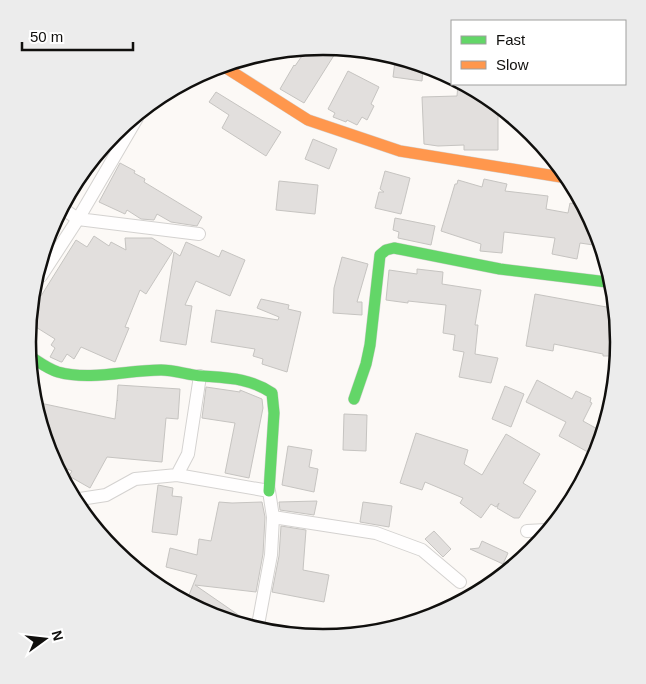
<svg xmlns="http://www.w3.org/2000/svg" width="646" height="684" viewBox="0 0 646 684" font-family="Arial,sans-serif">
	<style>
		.building { fill: #e2dfdd; stroke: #c6c4c1 }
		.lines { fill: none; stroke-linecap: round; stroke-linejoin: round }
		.street-casing { stroke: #d4d2d0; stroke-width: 14 }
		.fast-casing { stroke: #d4d2d0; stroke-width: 12 }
		.slow-casing { stroke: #d4d2d0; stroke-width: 12 }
		.street { stroke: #fffefe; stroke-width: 12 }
		.fast { stroke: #63d668; stroke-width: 11 }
		.slow { stroke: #ff974d; stroke-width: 11 }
		.rim { fill: none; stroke: #100f0d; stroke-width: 2.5 }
	</style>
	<rect width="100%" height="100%" fill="#fcf9f6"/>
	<!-- building -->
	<path class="building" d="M323,46L338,49L304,103L280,89L294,65L295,66L306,50Z
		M395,61L423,67L422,81L393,77Z
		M348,71L379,87L371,104L374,106L367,120L362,117L357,125L347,120L346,122L333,117L335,113L328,109Z
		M458,84L498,110V150H464V145L438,146L424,144L422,97L457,96Z
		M216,92L281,132L266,156L222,128L229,115L209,102Z
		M313,139L337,149L329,169L305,159Z
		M120,163L135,171L134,173L145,179L144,182L202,217L197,226L171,222L157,214L154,220L141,219L127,210L125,214L99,202Z
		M385,171L410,178L401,214L375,208L379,192H384L380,189Z
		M484,179L507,184L505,191L548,196L546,209L568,213L570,203L580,205L596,229L600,246L580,243L577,259L552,254L555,238L504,232L502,253L480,251L481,244L441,231L455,184H457L458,180L482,187Z
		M279,181L318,185L315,214L276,210Z
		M395,218L435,226L431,245L398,238L399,232L393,230Z
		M94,236L109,246L111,242L126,250L125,238H152L173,251L146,294L140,290L125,327L129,328L115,362L81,347L74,359L67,354L62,362H61L50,357L55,348L51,345L55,339L31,324L37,293L41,296L76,240L87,247Z
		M186,242L219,257L222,250L245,260L230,296L196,281L185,305L192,306L186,345L160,341L174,252L180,256Z
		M342,257L368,264L357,302H362V315L333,313L334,288Z
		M417,269L443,272L442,284L481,290L475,325H478L475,354L498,358L491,383L459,377L464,352L453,350L455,335L443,333L446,305L408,301V303L386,300L389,270L417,274Z
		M535,294L612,308L618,342L616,356H603V354L554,344L553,351L526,346Z
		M261,299L289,305L288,309L301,312L287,372L262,364L263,359L253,356L255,349L211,342L216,310L278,320L279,317L257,308Z
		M537,380L572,399L576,391L591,398L590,402L592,403L583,421L601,431L595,456L559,436L566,422L526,402Z
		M118,385L180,389L178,419L166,418L162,462L107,457L90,488L69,476L72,471L56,464L50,455L40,403L115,419L117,400L118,401L117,400Z
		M505,386L524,394L511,427L492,419Z
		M206,387L240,392V390L262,399L263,408L249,478L225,473L235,423L202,418Z
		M344,414L367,415L366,451L343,450Z
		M416,433L468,450L464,464L482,475L506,434L540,454L523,483L536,491L519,518H514L497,508L499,503L496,507L491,504L481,518L460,503L463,498L425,482L422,490L400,483Z
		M288,446L312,450L309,467L318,469L314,492L282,485Z
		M158,485L173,488L172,496L182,497L177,535L152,532Z
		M317,501L314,515L280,510L279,502Z
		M219,502L232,503L262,502L265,517L263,554L256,592L195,585L250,623L210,615L212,612L197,606L187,600L197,575L166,567L170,548L197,555L199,539L211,541Z
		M363,502L392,506L389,527L360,522Z
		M281,526L306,530L303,570L329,575L324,602L272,592L279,556Z
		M434,531L451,549L443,557L425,539Z
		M482,541L508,553L503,564L470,549L479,548Z"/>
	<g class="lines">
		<defs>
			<path id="street" d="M63,209L78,219L199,234
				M41,276L78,219L137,118
				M177,475L269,491L273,517L376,533L422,550L460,582
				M80,499L106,495L135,479L177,475L188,454L200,376
				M527,531L546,530
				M258,625L271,555L273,517"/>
			<path id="fast" d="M31,357C39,362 48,369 58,372C91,381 127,370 161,370C175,370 188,375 202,376C228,378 250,378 272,393L274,413L269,491
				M354,399L366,364L370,345L380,255L386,250L394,248L500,269L607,282"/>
			<path id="slow" d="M223,66L308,120L400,151L561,177"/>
		</defs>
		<!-- street casing -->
		<use href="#street" class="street-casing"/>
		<!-- fast casing -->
		<use href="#fast" class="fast-casing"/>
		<!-- slow casing -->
		<use href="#slow" class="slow-casing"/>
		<!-- street -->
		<use href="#street" class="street"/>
		<!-- fast -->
		<use href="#fast" class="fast"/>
		<!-- slow -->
		<use href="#slow" class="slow"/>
	</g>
	<!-- crop -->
	<path d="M0 0H646V684H0ZM36 342a287 287 0 1 1 574 0a287 287 0 1 1-574 0Z" fill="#ececec" fill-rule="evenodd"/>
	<path class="rim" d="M36 342a287 287 0 1 1 574 0a287 287 0 1 1-574 0Z"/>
	<!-- legend -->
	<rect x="451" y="20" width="175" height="65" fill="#ffffff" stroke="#9f9f9e"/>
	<rect x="461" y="36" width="25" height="8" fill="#63d668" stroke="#9f9f9e"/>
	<text x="496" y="45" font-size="15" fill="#100f0d">Fast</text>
	<rect x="461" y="61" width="25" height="8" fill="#ff974d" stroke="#9f9f9e"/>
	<text x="496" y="70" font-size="15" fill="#100f0d">Slow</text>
	<!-- north arrow -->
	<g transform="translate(45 639) rotate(75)" stroke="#ffffff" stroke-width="4" paint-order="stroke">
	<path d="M0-4L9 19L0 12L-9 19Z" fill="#100f0d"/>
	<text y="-8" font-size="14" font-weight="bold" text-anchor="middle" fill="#100f0d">N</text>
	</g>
	<!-- scale -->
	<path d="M22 42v8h111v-8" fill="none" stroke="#100f0d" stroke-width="2.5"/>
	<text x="30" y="42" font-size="15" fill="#100f0d" stroke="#ffffff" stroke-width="4" paint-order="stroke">50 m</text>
</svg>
